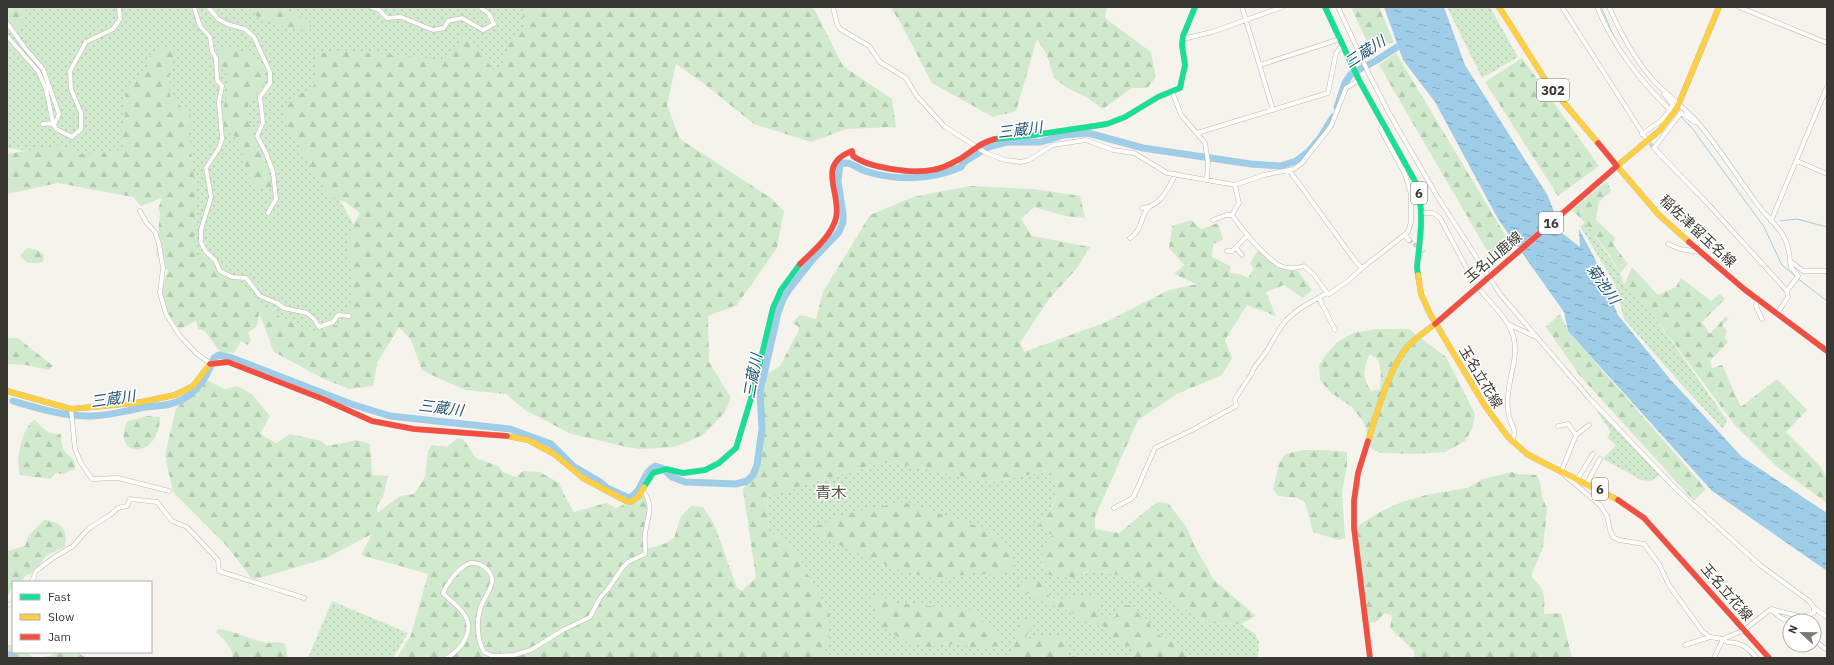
<svg xmlns="http://www.w3.org/2000/svg" width="1834" height="665" viewBox="0 0 1834 665" font-family="'IBM Plex Sans','Noto Sans JP',sans-serif">
	<style>
		.grass { fill: url(#grass-dots) }
		.forest { fill: url(#forest-firs); fill-rule: evenodd }
		.water { fill: url(#water-ripples) }
		.lines { fill: none; stroke-linecap: round; stroke-linejoin: round }
		.stream { stroke: #9fcde8; stroke-width: 1 }
		.river { stroke: #9fcde8; stroke-width: 7 }
		.street-tunnel { stroke: #d0cdc7; stroke-width: 4; stroke-dasharray: 4 2; stroke-linecap: butt }
		.street-casing { stroke: #bbb9b4; stroke-width: 5 }
		.fast-casing { stroke: #bbb9b4; stroke-width: 6 }
		.slow-casing { stroke: #bbb9b4; stroke-width: 6 }
		.jam-casing { stroke: #bbb9b4; stroke-width: 6 }
		.street { stroke: #fefdfc; stroke-width: 4 }
		.fast { stroke: #16e098; stroke-width: 5.5 }
		.slow { stroke: #ffcf43; stroke-width: 5.5 }
		.jam { stroke: #f24e42; stroke-width: 5.5 }
		.labels { text-anchor: middle; stroke-width: 3; stroke-linejoin: round; paint-order: stroke }
		.shield { fill: #fff; stroke: #747370; stroke-width: 1 }
		.shield-label { font-size: 13px; font-weight: bold; fill: #393732 }
		.street-label { font-size: 14px; fill: #393732; stroke: #fff }
		.water-label { font-size: 15px; font-style: italic; fill: #235573; stroke: #fff }
		.quarter-label { font-size: 16px; fill: #585449; stroke: #fff }
	</style>
	<defs>
		<pattern id="grass-dots" width="8" height="8" patternUnits="userSpaceOnUse"><rect width="8" height="8" fill="#d1eace"/><path d="M2 2h.1M6 6h.1" fill="none" stroke="#b4c9b1" stroke-width="1.8" stroke-linecap="round"/></pattern>
		<pattern id="forest-firs" width="22" height="20" patternUnits="userSpaceOnUse"><rect width="22" height="20" fill="#d1eace"/><path d="M5 1l3.5 6h-7zM16 11l3.5 6h-7z" fill="#b4c9b1"/></pattern>
		<pattern id="water-ripples" width="26" height="14" patternUnits="userSpaceOnUse"><rect width="26" height="14" fill="#9fcde8"/><path d="M2 4q2-2 4 0t4 0M15 11q2-2 4 0t4 0" fill="none" stroke="#83a7bd"/></pattern>
	</defs>
	<rect width="100%" height="100%" fill="#f6f3ec"/>
	<!-- grass -->
	<path class="grass" d="M18,7H534L499,87L291,115L366,246L356,337L322,358L181,254V150L82,159L7,148V22Z
		M1447,7H1490L1518,57L1482,78Z
		M1586,222L1620,273L1624,285L1651,312L1727,420L1723,429L1682,385L1624,319L1615,284L1580,226Z
		M1599,410L1661,474L1651,481L1641,480L1603,459L1616,445L1607,438L1611,432L1598,413Z
		M886,461L990,482L1049,471C1064,486 1055,500 1047,515L1052,535C1046,544 1040,557 1043,567L1047,570L1085,574L1090,570L1127,577L1142,583L1208,623L1241,624L1255,634L1259,642L1258,658H821L828,640L811,580L793,547L769,531L767,496Z
		M332,601L408,633L393,658H308Z"/>
	<!-- forest -->
	<path class="forest" d="M7,7H26L25,17L20,28L14,31L7,30Z
		M246,7H282L310,22L311,27L309,31L265,23Z
		M523,7H813L843,66L892,99L896,127L846,129L811,142L754,124L703,83L676,64L667,105L680,139L771,198L784,211L777,248L737,305L708,316L709,362L731,398L725,412L703,435L674,447L641,449L627,447L571,434L525,410L506,394L466,390L438,378L422,370L411,340L399,327L377,363L373,386L349,389L324,379L274,352L259,312C258,322 259,328 248,332L251,340L248,345L241,341L234,353L220,352L205,331L198,329L196,321L180,329L170,321L160,293L168,270L165,268L161,257L156,255L157,248L155,235L158,234L160,213L158,209L162,198L141,206L133,197L58,183L7,194V154L62,145L82,155L123,150L121,131L125,120V95L147,67L148,58L159,48L171,47L176,56L169,69L170,96L179,105L190,111L191,123L189,132L195,189L194,238L197,255L214,264L220,271L232,277L280,317L314,333L344,323L351,302L352,275L348,246L353,225L360,213L345,202L329,196L286,124L285,104L314,86L317,54L342,50L445,60L464,35L477,46L493,70L502,67L508,45L523,27Z
		M890,7H1107L1105,18L1151,52L1156,77L1147,88H1132L1103,109L1086,97L1069,89L1054,78L1047,55L1037,39L1016,111L993,117L932,83L899,20Z
		M1351,7H1379L1394,42L1375,47L1368,44Z
		M233,48L250,54L265,73L262,87L248,105L247,116L268,171L272,190L252,186C249,177 239,140 235,136C233,135 229,133 226,132L221,116L228,93V77L217,56L218,49Z
		M1396,53L1510,243L1492,259L1379,65Z
		M1522,58L1599,166L1558,196L1485,82Z
		M1607,181L1611,191L1599,202L1596,220L1615,238L1613,244L1628,264L1620,273C1607,250 1592,228 1572,210Z
		M970,186L1033,189L1080,196L1085,218L1065,216L1034,207L1021,219L1032,236L1090,247L1077,268L1049,299L1020,343L1024,352L1106,322L1169,290L1197,284L1174,274L1184,265L1169,248L1172,226L1191,220L1201,229L1218,223L1223,240L1213,244L1212,257L1230,266V273L1239,274L1248,278L1254,269L1250,263L1259,249L1277,268L1298,271L1312,290L1303,298L1284,285L1266,292L1276,316L1247,305L1225,340L1232,358L1222,375L1177,394L1138,420L1095,517V529L1119,533L1157,502L1168,503L1187,528L1194,545L1214,580L1256,616L1241,624L1208,623L1142,583L1127,577L1090,570L1079,576L1069,578L1049,575L1047,570L1043,567L1042,553L1052,535L1039,526L1041,518C1057,509 1062,484 1049,471L990,482L886,461L767,496L769,531L793,547L830,615L828,640L821,658H397L411,635L428,574L361,555L372,534L324,559L253,580L225,544L173,492L165,455L176,409L205,379L225,389L237,386L252,394L270,416L260,434L276,443L290,434L321,441L327,446L357,440L370,444L372,475L388,476L383,497L377,506V513L400,496L414,494L425,477L428,451L431,445L447,447L457,438L463,439L476,458L498,466L503,472L516,477L523,471L540,472L559,483L565,496L574,512L606,503L616,508L623,505L643,491L650,503L646,549L664,544L674,538L681,516L691,506L703,507L714,524L737,588L742,591L756,577L743,490C747,480 754,473 757,463C763,444 762,427 762,407C762,396 766,384 768,373L780,366L799,330L798,326L792,323L800,315L816,319L823,292L870,215L913,197Z
		M28,248L37,250L44,255L43,262C32,264 25,264 20,255Z
		M1632,267L1658,295L1676,287L1681,278L1711,301L1720,294L1725,299L1702,322L1710,334L1725,317L1729,318L1722,326L1727,330L1725,338L1728,342L1710,361L1712,368L1722,365L1741,407L1777,379L1807,410L1786,432L1820,466L1827,479V503L1776,466L1734,424L1651,312L1624,285Z
		M1560,314L1568,331L1706,489L1694,501L1580,376L1546,327Z
		M1375,329H1409L1446,357L1475,414L1472,429L1465,441L1445,452L1415,454L1381,453L1372,449L1363,421L1352,407L1330,392L1320,380L1319,366L1324,357L1337,342L1353,333ZM1370,354L1378,360L1381,372L1380,389L1371,391C1362,378 1363,367 1370,354Z
		M7,338H18L53,366L49,370L26,365L7,364Z
		M148,416L160,417C158,464 109,455 128,421Z
		M35,420C43,428 49,436 61,434C61,439 61,446 64,450C70,459 76,456 75,469L62,474L56,473L50,479L20,475C15,463 22,425 35,420Z
		M1303,450H1324L1347,452V466L1342,491L1345,538L1338,540L1313,532L1305,502L1297,498L1278,496L1273,489L1279,464L1285,454Z
		M1512,472L1518,474L1536,475L1540,482L1542,496L1547,509L1543,548L1531,576C1545,589 1545,595 1544,614L1561,613L1572,658H1414V651L1390,628L1392,616L1385,613L1376,622L1366,623L1354,528L1382,511L1402,502L1426,495L1467,488L1483,479Z
		M903,502C922,509 990,527 1002,539C1010,547 1012,558 1015,569L998,575L976,573L937,579L902,571L864,556L818,535L816,526L850,513Z
		M44,520C63,522 68,530 65,547L47,555L33,573L27,575L20,582H13V586L7,597V551L25,546L29,535Z
		M1026,580C1041,581 1045,583 1049,597C1066,604 1088,589 1103,603L1096,613L1098,617L1114,619L1120,606L1131,605L1136,608L1141,617L1149,621C1154,646 1178,629 1186,658H1135L1132,653L1133,648L1116,641L1108,628L1077,619L1074,614L1067,610L1045,603L1033,595L1017,589L1018,584Z
		M880,596L896,603L974,610L982,622L1001,635L1000,646L978,648L955,644L927,647L906,642L884,628L869,599Z
		M1031,619L1034,624L1026,636L1027,642L1032,640L1037,634L1051,638L1060,636L1065,637L1067,647L1066,655L1071,657L1082,654L1084,658H1013L1009,655C1011,650 1013,645 1015,639C1017,628 1017,620 1031,619Z
		M218,629C234,631 248,638 263,642C269,644 276,641 283,643L285,644L288,658H233C232,647 224,639 216,632Z
		M7,645H13V652H26L33,657L36,658L49,656L57,652H79L81,655L87,658H7Z"/>
	<!-- water -->
	<path class="water" d="M1384,7H1444L1465,65L1548,196L1562,233L1580,247L1579,229L1594,257L1618,315L1670,379L1742,457L1827,513V571L1712,491L1568,331L1564,312L1498,219L1435,102L1403,60Z"/>
	<g class="lines">
		<!-- stream -->
		<path class="stream" d="M1601,7L1615,39
			M1681,117L1692,128L1764,227L1782,265L1795,276
			M1780,221L1797,219L1827,227
			M1797,278L1827,301
			M1748,652L1753,658"/>
		<!-- river -->
		<path class="river" d="M1337,107L1345,83L1351,74L1377,60L1405,42
			M13,401C37,408 63,416 88,416C107,416 126,411 145,407C153,406 162,406 170,404C193,399 206,380 214,358L219,355L232,358L351,404L390,416L510,429L551,444L573,466L600,482L607,488L629,498C643,492 642,473 655,466L662,468L672,477L685,482L736,484L747,481L753,475L757,465L762,429L760,392L778,313L783,299L790,288L813,259L839,232L843,222V214L838,181L840,164C850,160 856,168 865,171C896,181 931,180 961,167L964,162L988,147L1007,142H1041L1064,135L1088,133L1143,148L1251,164L1281,166L1296,161L1308,152L1320,138L1333,117
			M7,654L14,658"/>
		<!-- street-tunnel -->
		<path class="street-tunnel" d="M1646,139L1654,148
			M1409,240L1424,252"/>
		<defs>
			<path id="street" d="M194,7L200,26L210,37L212,51L216,58L217,80L222,86L219,102L222,139L219,148L206,168L211,197L201,230V242L206,252L215,260L220,271L232,277L246,278L260,296L277,303L284,308L307,313L314,319L319,327L333,322L338,315L349,316
				M208,7L218,19L227,24L245,29L254,37L270,72V83L260,97L263,123L257,136L266,153L273,172L276,199L268,213
				M371,7L378,9L387,18L401,17L433,30L444,28L448,21L462,18L483,30L494,24L489,14L480,7
				M833,7L837,24L840,29L869,46L880,62L906,78L916,95L944,126L986,153L1005,160L1021,162L1029,160L1053,145L1086,140L1113,150L1134,153L1167,173L1235,185L1264,175L1294,169L1302,163L1331,126L1346,88L1359,80
				M1242,7L1273,110
				M1338,7L1370,76L1389,113L1437,196L1500,294L1590,399L1676,489L1760,565L1809,601L1814,608L1827,617
				M1562,7L1645,137
				M1597,7C1614,48 1639,79 1670,110
				M1609,7C1621,34 1638,66 1659,86C1672,99 1687,110 1699,124C1720,149 1738,178 1758,205C1774,226 1788,231 1790,261L1803,271H1827
				M1739,7L1827,43
				M7,23L25,48L43,69L59,114L55,123L43,124
				M7,36L38,71L46,89L53,123L56,129L72,137L81,129V113L71,89L70,71L86,42L113,29L120,19L119,7
				M1183,39L1212,32L1282,7
				M1260,65L1340,39
				M1172,91L1181,115L1205,143L1208,162L1207,179
				M1695,122L1681,113L1654,148L1708,204L1787,291L1788,297L1777,314
				M1197,133L1328,93L1336,53L1343,45
				M1642,134L1662,120L1673,105L1664,94
				M1797,161L1827,174
				M1289,170L1356,262L1362,268
				M1235,185L1239,203L1232,215C1244,232 1259,251 1277,264C1284,269 1296,269 1304,266L1314,275L1327,293
				M1142,208C1161,207 1167,189 1176,174
				M140,211L146,222L155,232L159,244L163,268L160,293L166,314L180,336L196,353L211,364
				M1422,213H1433L1440,218L1474,282
				M1213,220L1226,215H1232
				M1771,221L1827,87
				M1404,235L1409,240
				M1130,238C1144,229 1139,217 1149,207
				M1668,244L1680,249L1699,252
				M1236,248L1242,255
				M1227,251H1232L1248,235
				M1481,291C1492,305 1510,320 1514,339C1519,364 1503,387 1509,416C1511,426 1519,432 1511,441
				M1787,291L1798,276L1791,267L1790,261
				M1319,298L1335,330
				M1757,299L1756,306L1762,319
				M1508,324L1536,337
				M71,409L75,449L81,463L92,479L118,478L169,491
				M1558,426L1568,424L1576,435L1561,472L1600,505L1607,516L1610,530L1613,537L1619,540L1644,544L1659,564L1669,585L1702,631L1710,637L1723,639L1714,658
				M1576,435L1589,425
				M1578,478L1593,454
				M1587,483L1600,459
				M1114,508L1131,499L1134,496L1155,448L1192,430L1236,406L1235,399L1252,373C1253,366 1260,362 1264,355C1271,345 1276,333 1284,323C1294,310 1313,301 1327,293L1329,294L1348,281L1362,268L1408,232L1411,222V194L1405,174L1381,130L1383,124
				M32,582L36,571L53,558L73,546L88,529L110,515L118,508L127,506L130,499L157,502L172,521L187,527L218,560L219,571L304,598
				M7,605L13,604
				M1771,610L1781,618L1790,621
				M1723,639L1744,630L1771,609L1802,617L1814,613V608
				M1723,639L1727,642C1743,643 1747,647 1757,658
				M1814,640L1827,650
				M1685,645L1710,637
				M447,658C461,649 477,630 463,613C458,605 449,600 443,593C447,584 452,577 459,570C463,567 467,563 472,563C483,563 493,572 492,582C491,590 486,595 483,602C476,616 476,638 484,652L493,656L514,655L531,650L563,630L590,617L600,598L608,589L623,567L628,562L645,554C646,547 644,541 645,534C647,518 655,506 643,491"/>
			<path id="fast" d="M1325,7L1359,80L1416,183C1425,211 1420,238 1417,267L1418,275
				M995,139L1034,135L1107,124L1125,117L1158,97L1180,88L1185,65L1182,45L1183,36L1195,7
				M644,487L653,473L666,469L683,473L705,470L719,463L736,448L753,392L773,308L781,290L800,264"/>
			<path id="slow" d="M1499,7L1548,84L1598,143
				M1689,242L1659,215L1617,166L1660,130L1677,108L1719,7
				M1418,275L1421,294L1430,314L1485,406L1508,437L1527,454L1542,462L1618,500
				M7,391L71,409L136,403L175,395L193,386L210,364
				M507,436L528,440L554,454L583,478L626,501L631,502L640,495L644,487
				M1368,441C1377,414 1389,367 1408,346C1416,338 1426,331 1435,324"/>
			<path id="jam" d="M1689,242L1744,289L1827,351
				M800,264C813,251 831,237 836,218C842,193 815,165 852,151L853,156C869,168 913,174 932,170C940,169 951,164 958,160C971,153 980,142 995,139
				M1435,324L1617,166L1598,143
				M210,364L228,362L323,399L372,421L414,429L507,436
				M1368,441L1358,473L1354,501V528L1370,658
				M1618,500L1644,518L1769,658"/>
		</defs>
		<!-- street casing -->
		<use href="#street" class="street-casing"/>
		<!-- fast casing -->
		<use href="#fast" class="fast-casing"/>
		<!-- slow casing -->
		<use href="#slow" class="slow-casing"/>
		<!-- jam casing -->
		<use href="#jam" class="jam-casing"/>
		<!-- street -->
		<use href="#street" class="street"/>
		<!-- fast -->
		<use href="#fast" class="fast"/>
		<!-- slow -->
		<use href="#slow" class="slow"/>
		<!-- jam -->
		<use href="#jam" class="jam"/>
	</g>
	<g class="labels">
		<!-- shield labels -->
		<g class="shield">
			<rect x="1537" y="79" width="32" height="22" rx="3"/>
			<rect x="1411" y="182" width="16" height="22" rx="3"/>
			<rect x="1539" y="212" width="24" height="22" rx="3"/>
			<rect x="1592" y="478" width="16" height="22" rx="3"/>
		</g>
		<g class="shield-label">
			<text x="1553" y="95">302</text>
			<text x="1419" y="198">6</text>
			<text x="1551" y="228">16</text>
			<text x="1600" y="494">6</text>
		</g>
		<!-- street labels -->
		<g class="street-label">
			<text transform="translate(1698 231) rotate(43)" y="5">稲佐津留玉名線</text>
			<text transform="translate(1493 257) rotate(-40)" y="5">玉名山鹿線</text>
			<text transform="translate(1481 377) rotate(59)" y="5">玉名立花線</text>
			<text transform="translate(1727 592) rotate(49)" y="5">玉名立花線</text>
		</g>
		<!-- water labels -->
		<g class="water-label">
			<text transform="translate(1365 52) rotate(-33)" y="5">三蔵川</text>
			<text transform="translate(1020 130) rotate(-7)" y="5">三蔵川</text>
			<text transform="translate(1603 284) rotate(55)" y="5">菊池川</text>
			<text transform="translate(753 376) rotate(-80)" y="5">三蔵川</text>
			<text transform="translate(113 399) rotate(-8)" y="5">三蔵川</text>
			<text transform="translate(441 408) rotate(7)" y="5">三蔵川</text>
		</g>
		<!-- quarter labels -->
		<g class="quarter-label">
			<text x="831" y="498">青木</text>
		</g>
	</g>
	<!-- border -->
	<rect width="1834" height="665" fill="none" stroke="#393732" stroke-width="16"/>
	<!-- legend -->
	<rect x="12" y="581" width="140" height="72" fill="#ffffff" stroke="#b0afad"/>
	<rect x="20" y="594" width="20" height="6" fill="#16e098" stroke="#b0afad"/>
	<text x="48" y="601" font-size="12" fill="#393732">Fast</text>
	<rect x="20" y="614" width="20" height="6" fill="#ffcf43" stroke="#b0afad"/>
	<text x="48" y="621" font-size="12" fill="#393732">Slow</text>
	<rect x="20" y="634" width="20" height="6" fill="#f24e42" stroke="#b0afad"/>
	<text x="48" y="641" font-size="12" fill="#393732">Jam</text>
	<!-- north arrow -->
	<g transform="translate(1802 633) rotate(292)"><circle r="19" fill="#ffffff" stroke="#b0afad"/>
	<path d="M0-3L7 15L0 10L-7 15Z" fill="#7b7973"/>
	<text y="-6" font-size="11" font-weight="bold" text-anchor="middle" fill="#393732">N</text>
	</g>
</svg>
